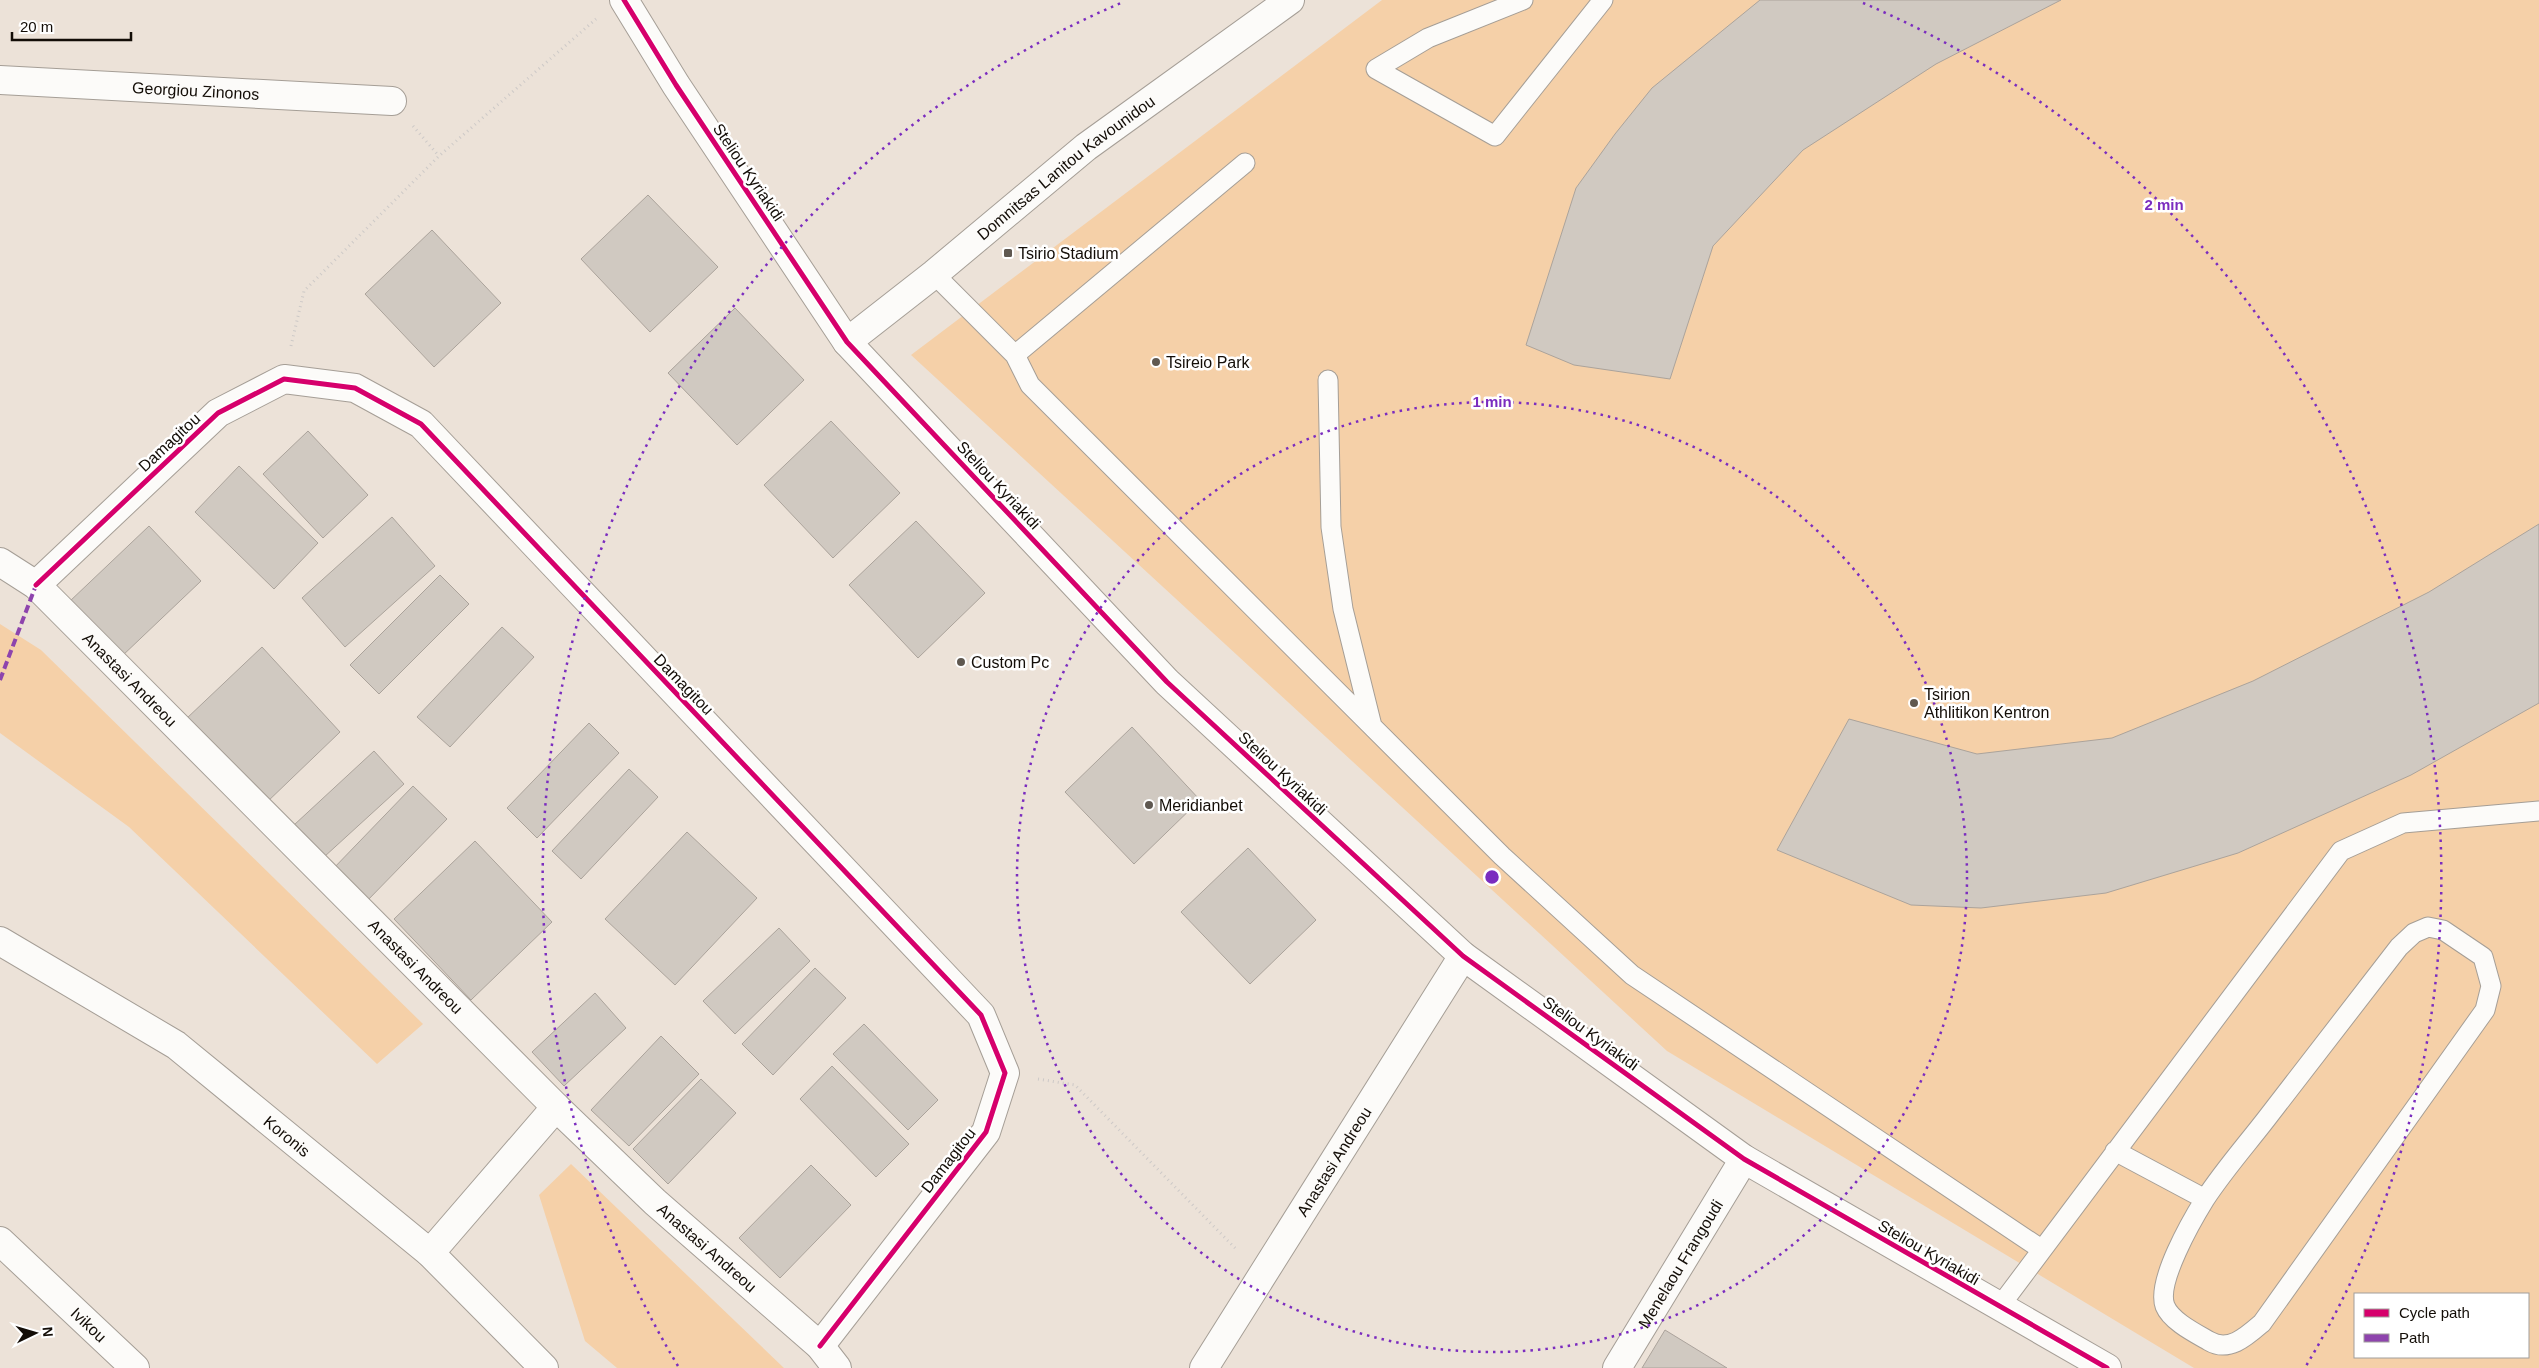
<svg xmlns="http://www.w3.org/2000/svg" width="2539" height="1368" viewBox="0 0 2539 1368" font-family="Arial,sans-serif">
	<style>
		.green { fill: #f5d0a8; fill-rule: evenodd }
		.building { fill: #d0c9c1; stroke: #aba39b }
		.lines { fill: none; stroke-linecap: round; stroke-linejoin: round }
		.lane-casing { stroke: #a59e96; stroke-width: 21 }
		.street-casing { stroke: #a59e96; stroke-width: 30 }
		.secondary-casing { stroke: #a59e96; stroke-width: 30 }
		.path { stroke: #cdc9c7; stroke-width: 3; stroke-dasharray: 1 4; stroke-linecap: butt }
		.lane { stroke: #fcfbf9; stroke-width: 19 }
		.street { stroke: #fcfbf9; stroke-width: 28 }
		.secondary { stroke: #fcfbf9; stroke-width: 28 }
		.quiet { stroke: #8e44ad; stroke-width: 4; stroke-dasharray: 8 4; stroke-linecap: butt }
		.cycleway-casing { stroke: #fff; stroke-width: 8 }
		.cycleway { stroke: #d6006c; stroke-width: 5 }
		.ring { fill: none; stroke: #7b2cbf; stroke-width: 2.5; stroke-dasharray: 2.5 5 }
		.poi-dot { fill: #5f5850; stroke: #fff; stroke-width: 2 }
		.labels { text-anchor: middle; stroke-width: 5; stroke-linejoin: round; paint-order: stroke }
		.street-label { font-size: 16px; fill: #130d07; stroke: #fff }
		.poi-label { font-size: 16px; fill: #130d07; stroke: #fff; text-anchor: start }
		.centre { fill: #7b2cbf; stroke: #fff; stroke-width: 2.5 }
		.ring-label { font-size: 15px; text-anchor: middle; font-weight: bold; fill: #7b2cbf; stroke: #fff; stroke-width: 5; stroke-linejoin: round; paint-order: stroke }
	</style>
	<rect width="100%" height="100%" fill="#ece2d8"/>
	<!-- green -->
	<path class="green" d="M1382,0H2539V1368H2194L1667,1051L911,355ZM2355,1294H2528V1357H2355Z
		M0,624L41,650L423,1024L377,1064L129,827L0,733Z
		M571,1164L784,1368H617L585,1341L539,1195Z"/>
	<!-- building -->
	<path class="building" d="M1760,0H2061L1936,64L1803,150L1713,246L1670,379L1574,365L1526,345L1576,188L1615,134L1652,88Z
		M648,195L718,267L650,332L581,259Z
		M432,230L501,303L434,367L365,294Z
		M735,308L804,380L737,445L668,373Z
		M831,421L900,493L833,558L764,485Z
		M308,431L368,495L323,538L263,474Z
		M239,466L318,543L274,589L195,512Z
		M392,517L435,566L345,647L302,598Z
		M916,521L985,593L918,658L849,585Z
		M2539,524V703L2411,775L2238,853L2106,893L1981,908L1911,905L1777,850L1849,719L1977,754L2112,738L2253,681L2429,592Z
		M149,526L201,581L121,657L69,602Z
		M440,575L469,604L379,694L350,665Z
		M502,627L534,657L450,747L417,717Z
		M262,647L340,732L265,804L186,719Z
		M589,723L619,753L537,838L507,808Z
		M1132,727L1200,800L1134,864L1065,792Z
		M374,751L404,784L324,857L294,825Z
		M629,769L658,797L581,879L552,851Z
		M413,786L447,819L364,904L331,871Z
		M687,832L757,898L675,985L605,919Z
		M475,841L552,922L471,1000L394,919Z
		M1248,848L1316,920L1250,984L1181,912Z
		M779,928L810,961L735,1034L703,1001Z
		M815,968L846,998L773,1075L742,1044Z
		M595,993L626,1028L564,1086L532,1052Z
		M864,1024L938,1100L908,1130L833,1054Z
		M661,1036L699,1074L629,1146L591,1110Z
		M832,1066L909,1144L876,1177L800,1099Z
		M701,1079L736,1113L668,1184L633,1149Z
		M811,1165L851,1205L780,1278L739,1238Z
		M1665,1330L1727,1368H1642Z"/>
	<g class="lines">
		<defs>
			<path id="lane" d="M1523,0L1428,38L1376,69L1495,136L1603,0
				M1245,163L1015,355L1030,385L1502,856L1632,975L2041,1249
				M934,274L1015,355
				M1328,380L1331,527L1343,609L1372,726
				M2428,927L2443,930L2483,957L2491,986L2485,1010L2262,1323C2247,1336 2229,1353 2209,1341C2195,1333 2171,1321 2165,1306C2156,1282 2192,1220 2205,1199C2224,1170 2247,1144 2267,1118C2311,1061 2355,1004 2399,947L2414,933Z
				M2115,1151L2205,1199
				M2000,1306L2341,851L2403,823L2539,811"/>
			<g id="street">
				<path id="s1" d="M0,80L392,101"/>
				<path id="s2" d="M847,342L934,274L1086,147L1290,0"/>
				<path id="s3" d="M0,562L36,585L556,1107L655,1202L820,1346L837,1368"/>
				<path d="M36,585L218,413L284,379L355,388L421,424L981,1015L1005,1073L986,1132L820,1346"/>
				<path id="s4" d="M0,941L176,1045L430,1253L544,1368"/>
				<path d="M430,1253L556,1107"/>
				<path id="s5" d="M1204,1368L1463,956"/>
				<path id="s6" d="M1617,1368L1744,1159"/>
			</g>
			<g id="secondary">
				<path d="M624,0L676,85L847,342L1167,682L1463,956L1744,1159L2107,1368"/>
				<path id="s7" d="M0,1241L135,1368"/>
			</g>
		</defs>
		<!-- lane casing -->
		<use href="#lane" class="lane-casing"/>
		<!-- street casing -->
		<use href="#street" class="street-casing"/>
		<!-- secondary casing -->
		<use href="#secondary" class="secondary-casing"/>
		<!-- path -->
		<path class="path" d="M413,126L439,156
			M291,346L304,291L439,156L596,19
			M1038,1079L1075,1085L1237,1250"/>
		<!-- lane -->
		<use href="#lane" class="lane"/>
		<!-- street -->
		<use href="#street" class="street"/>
		<!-- secondary -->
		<use href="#secondary" class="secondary"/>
		<!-- quiet -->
		<path class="quiet" d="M0,680L36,585"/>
		<defs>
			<path id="cycleway" d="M624,0L676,85L847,342L1167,682L1463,956L1744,1159L2107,1368
				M36,585L218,413L284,379L355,388L421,424L981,1015L1005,1073L986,1132L820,1346"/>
		</defs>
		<!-- cycleway casing -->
		<use href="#cycleway" class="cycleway-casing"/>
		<!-- cycleway -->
		<use href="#cycleway" class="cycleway"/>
	</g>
	<!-- distance rings -->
	<g class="ring">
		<circle cx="1492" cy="877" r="475"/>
		<path d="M678 1366A950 950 0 0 1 1121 3M1863 3A950 950 0 0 1 2306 1366"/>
	</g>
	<!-- markers -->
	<g class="poi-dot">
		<rect x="1003" y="248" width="10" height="10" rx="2.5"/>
		<circle cx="1156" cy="362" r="5"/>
		<circle cx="961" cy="662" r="5"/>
		<circle cx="1914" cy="703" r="5"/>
		<circle cx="1149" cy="805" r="5"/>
	</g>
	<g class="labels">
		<!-- street labels -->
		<g class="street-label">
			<text dy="6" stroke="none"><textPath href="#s1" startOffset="196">Georgiou Zinonos</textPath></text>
			<text dy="6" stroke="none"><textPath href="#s2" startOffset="280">Domnitsas Lanitou Kavounidou</textPath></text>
			<text transform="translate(749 172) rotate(56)" y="6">Steliou Kyriakidi</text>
			<text transform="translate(169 442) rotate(-43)" y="6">Damagitou</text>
			<text transform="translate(999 485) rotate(47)" y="6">Steliou Kyriakidi</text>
			<text dy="6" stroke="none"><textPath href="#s3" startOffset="176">Anastasi Andreou</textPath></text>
			<text transform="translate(684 684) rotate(46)" y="6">Damagitou</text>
			<text transform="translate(1283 773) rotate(43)" y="6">Steliou Kyriakidi</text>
			<text dy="6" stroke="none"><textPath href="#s3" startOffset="581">Anastasi Andreou</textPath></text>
			<text transform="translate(1591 1033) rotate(36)" y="6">Steliou Kyriakidi</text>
			<text dy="6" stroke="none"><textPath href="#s4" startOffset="348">Koronis</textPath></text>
			<text transform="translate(948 1160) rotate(-52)" y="6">Damagitou</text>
			<text dy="6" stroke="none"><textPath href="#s5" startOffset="244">Anastasi Andreou</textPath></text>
			<text dy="6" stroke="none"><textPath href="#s3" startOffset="986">Anastasi Andreou</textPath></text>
			<text transform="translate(1929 1252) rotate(30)" y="6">Steliou Kyriakidi</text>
			<text dy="6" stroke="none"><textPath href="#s6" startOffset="122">Menelaou Frangoudi</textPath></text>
			<text dy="6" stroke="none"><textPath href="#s7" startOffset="122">Ivikou</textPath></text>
		</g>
		<!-- poi labels -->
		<g class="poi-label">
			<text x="1018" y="259">Tsirio Stadium</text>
			<text x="1166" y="368">Tsireio Park</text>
			<text x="971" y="668">Custom Pc</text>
			<text x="1924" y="700">Tsirion<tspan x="1924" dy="18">Athlitikon Kentron</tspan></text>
			<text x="1159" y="811">Meridianbet</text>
		</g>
	</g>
	<circle cx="1492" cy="877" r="8" class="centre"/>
	<g class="ring-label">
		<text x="2164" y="210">2 min</text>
		<text x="1492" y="407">1 min</text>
	</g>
	<!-- legend -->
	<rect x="2354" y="1293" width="175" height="65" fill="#ffffff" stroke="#a19e9c"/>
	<rect x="2364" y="1309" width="25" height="8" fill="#d6006c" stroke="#a19e9c"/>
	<text x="2399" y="1318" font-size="15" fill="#130d07">Cycle path</text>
	<rect x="2364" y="1334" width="25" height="8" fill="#8e44ad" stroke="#a19e9c"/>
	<text x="2399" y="1343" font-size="15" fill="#130d07">Path</text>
	<!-- north arrow -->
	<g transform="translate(35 1333) rotate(85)" stroke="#ffffff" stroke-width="4" paint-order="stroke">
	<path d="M0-4L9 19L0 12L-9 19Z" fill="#130d07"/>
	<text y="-8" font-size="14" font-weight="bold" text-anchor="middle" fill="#130d07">N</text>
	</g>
	<!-- scale -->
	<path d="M12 32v8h119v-8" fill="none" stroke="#130d07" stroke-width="2.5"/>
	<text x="20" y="32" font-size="15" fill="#130d07" stroke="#ffffff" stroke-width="4" paint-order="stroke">20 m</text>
</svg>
